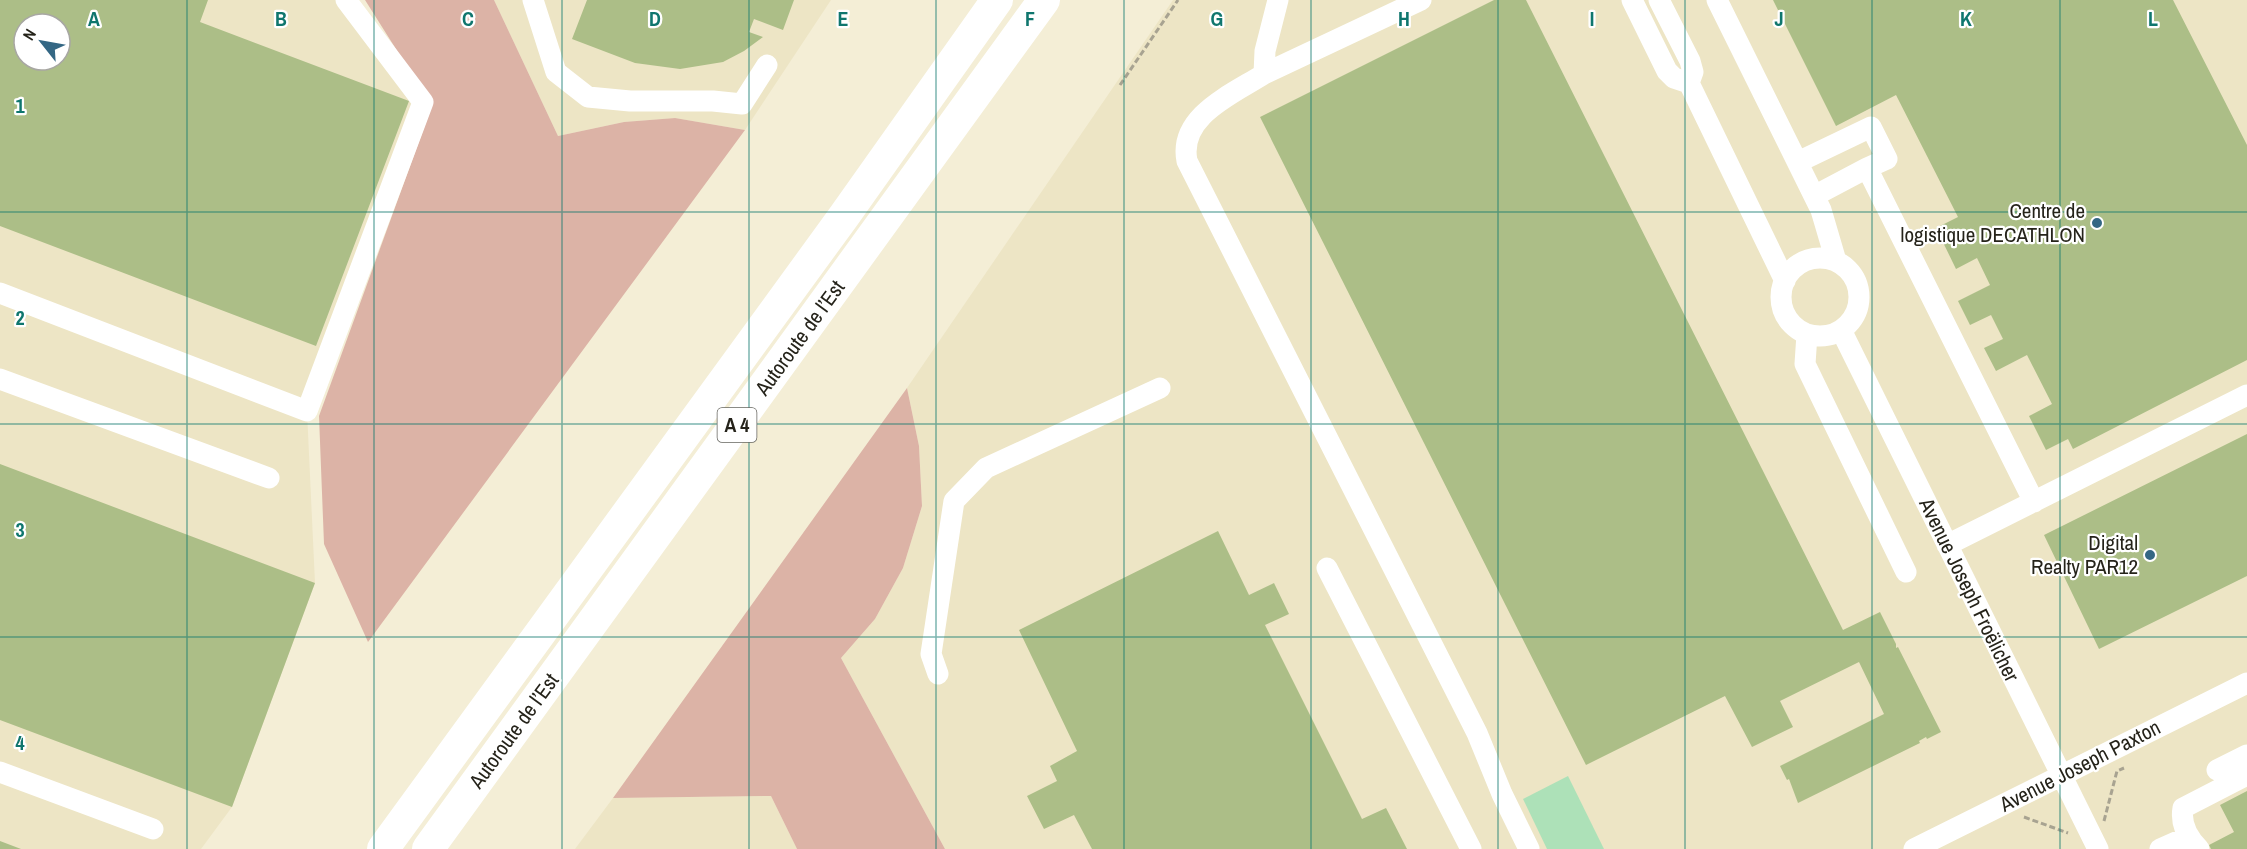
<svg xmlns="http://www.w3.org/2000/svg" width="2247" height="849" viewBox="0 0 2247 849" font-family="'Archivo Narrow',sans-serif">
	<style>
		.built { fill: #ede5c5; fill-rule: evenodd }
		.green { fill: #dcb3a6 }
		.water { fill: #ade1b8 }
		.building { fill: #acbe87; fill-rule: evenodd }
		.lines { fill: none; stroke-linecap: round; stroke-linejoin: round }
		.path { stroke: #a8a391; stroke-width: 3; stroke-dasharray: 6 3; stroke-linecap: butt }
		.minor { stroke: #fff; stroke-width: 21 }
		.highway { stroke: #fff; stroke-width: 32 }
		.grid { fill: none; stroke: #0f766e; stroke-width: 1.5; stroke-opacity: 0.55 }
		.poi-dot { fill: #346784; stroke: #fff; stroke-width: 2 }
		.labels { text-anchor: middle; stroke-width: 4.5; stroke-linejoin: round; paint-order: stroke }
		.shield { fill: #fff; stroke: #66655f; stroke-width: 1.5 }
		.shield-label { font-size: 20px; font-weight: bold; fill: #25231a }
		.poi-label { font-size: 21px; fill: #25231a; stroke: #fff; text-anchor: end }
		.street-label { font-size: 21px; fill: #25231a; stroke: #fff }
		.grid-label { font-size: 20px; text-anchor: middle; font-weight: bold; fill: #0f766e; stroke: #fff; stroke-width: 4.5; stroke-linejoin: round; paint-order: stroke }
	</style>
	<rect width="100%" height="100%" fill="#f4eed6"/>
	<!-- built -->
	<path class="built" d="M0,0H357L423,102L307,411L315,583L232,807L201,849H0ZM24,24H60V60H24Z
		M494,0H831L745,130L675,118L624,122L558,136Z
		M1173,0H2247V849H945L841,658L875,619L903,568L922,506L919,446L907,388Z
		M771,796L797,849H575L613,798Z"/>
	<!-- green -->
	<path class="green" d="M365,0H494L558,136L624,122L675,118L745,130L368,642L324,544L319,416L432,106Z
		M907,388L919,446L922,506L903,568L875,619L841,658L945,849H797L771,796L613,798Z"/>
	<!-- water -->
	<path class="water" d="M1568,776L1604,849H1547L1523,799Z"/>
	<!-- building -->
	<path class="building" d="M0,0H208L200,22L409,101L316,346L0,226ZM24,24H60V60H24Z
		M587,0H794L783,30L754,19L749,32L763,37L744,51L723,62L680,69L635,63L572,39Z
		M1494,0H1526L1843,630L1880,612L1896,644V648L1898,647L1941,732L1927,739L1926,737L1919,741L1920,743L1798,803L1789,779L1787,780L1780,766L1884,714L1859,662L1780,701L1793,727L1752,747L1725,696L1586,765L1260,117Z
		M1773,0H2173L2247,145V360L2073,449L2068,439L2046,450L2029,416L2052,404L2027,355L1996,371L1984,348L2003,339L1991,315L1970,325L1958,301L1990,285L1977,258L1956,269L1936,228L1958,217L1896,95L1836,126Z
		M2247,434V576L2099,649L2044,535Z
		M0,464L315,583L232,807L0,720Z
		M1218,531L1249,595L1274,583L1289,614L1265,625L1362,819L1386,808L1407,849H1092L1074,815L1044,829L1027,796L1057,781L1050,766L1077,751L1019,630Z
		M2247,791V849H2211L2209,845L2234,832L2220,805Z
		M0,841L21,849H0Z"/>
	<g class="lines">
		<!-- path -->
		<path class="path" d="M1120,85L1178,0
			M2024,817L2068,833
			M2104,821L2117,771L2124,768"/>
		<!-- minor -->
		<path class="minor" d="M533,0L556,72L588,97L630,101H713L742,104L767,65
			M1278,0L1265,51L1264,74L1421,0
			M1632,0L1667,71L1674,78L1689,83
			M1659,0L1690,61L1693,72L1689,83L1785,281
			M1717,0L1821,210L1836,261
			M1264,74C1233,94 1178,116 1187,161L1477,733L1502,794L1529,849
			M1798,162L1871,127L1887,159L1867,168
			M1814,196L1867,168L2034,502
			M1781 297a39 39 0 1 1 78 0a39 39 0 1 1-78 0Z
			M0,293L307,411L423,102L346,0
			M1841,330L2098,849
			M1807,334L1805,364L1906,572
			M0,379L269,478
			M1947,545L2247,395
			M1327,568L1471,849
			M938,674L931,654L954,501L986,468L1160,388
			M2217,770L2247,755
			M0,772L153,829
			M1914,849L2247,683
			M2160,849L2187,837
			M2199,849C2188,838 2180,825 2183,808L2247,775"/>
		<!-- highway -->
		<path class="highway" d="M383,849L844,216L997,0
			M428,849L1044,0"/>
	</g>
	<!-- grid -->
	<path class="grid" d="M187,0V849M374,0V849M562,0V849M749,0V849M936,0V849M1124,0V849M1311,0V849M1498,0V849M1685,0V849M1872,0V849M2060,0V849M0,212H2247M0,424H2247M0,637H2247"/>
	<!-- markers -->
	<g class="poi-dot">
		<circle cx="2097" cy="223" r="6"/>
		<circle cx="2150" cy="555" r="6"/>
	</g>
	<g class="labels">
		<!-- shield labels -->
		<rect class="shield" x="717.5" y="408" width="39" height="34" rx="4.5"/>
		<g class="shield-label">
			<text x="737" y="432">A 4</text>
		</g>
		<!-- poi labels -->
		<g class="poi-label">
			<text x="2085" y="218">Centre de<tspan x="2085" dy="24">logistique DECATHLON</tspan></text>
			<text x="2138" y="550">Digital<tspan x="2138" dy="24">Realty PAR12</tspan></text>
		</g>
		<!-- street labels -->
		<g class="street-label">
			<text transform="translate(800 338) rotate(-54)" y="7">Autoroute de l’Est</text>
			<text transform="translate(1969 590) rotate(64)" y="7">Avenue Joseph Froëlicher</text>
			<text transform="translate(514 731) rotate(-54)" y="7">Autoroute de l’Est</text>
			<text transform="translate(2080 766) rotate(-27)" y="7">Avenue Joseph Paxton</text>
		</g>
	</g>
	<g class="grid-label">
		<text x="94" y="26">A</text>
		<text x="281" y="26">B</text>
		<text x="468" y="26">C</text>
		<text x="655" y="26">D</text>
		<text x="843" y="26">E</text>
		<text x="1030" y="26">F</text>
		<text x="1217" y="26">G</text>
		<text x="1404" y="26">H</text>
		<text x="1592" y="26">I</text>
		<text x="1779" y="26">J</text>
		<text x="1966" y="26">K</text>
		<text x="2153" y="26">L</text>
		<text x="20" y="113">1</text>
		<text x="20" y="325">2</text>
		<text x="20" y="537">3</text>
		<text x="20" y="750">4</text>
	</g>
	<!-- north arrow -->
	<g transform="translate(42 42) rotate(301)"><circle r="28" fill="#ffffff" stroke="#a8a7a3" stroke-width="1.5"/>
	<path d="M0-4.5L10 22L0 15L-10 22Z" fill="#346784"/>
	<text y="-9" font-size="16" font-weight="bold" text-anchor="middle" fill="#25231a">N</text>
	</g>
</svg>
